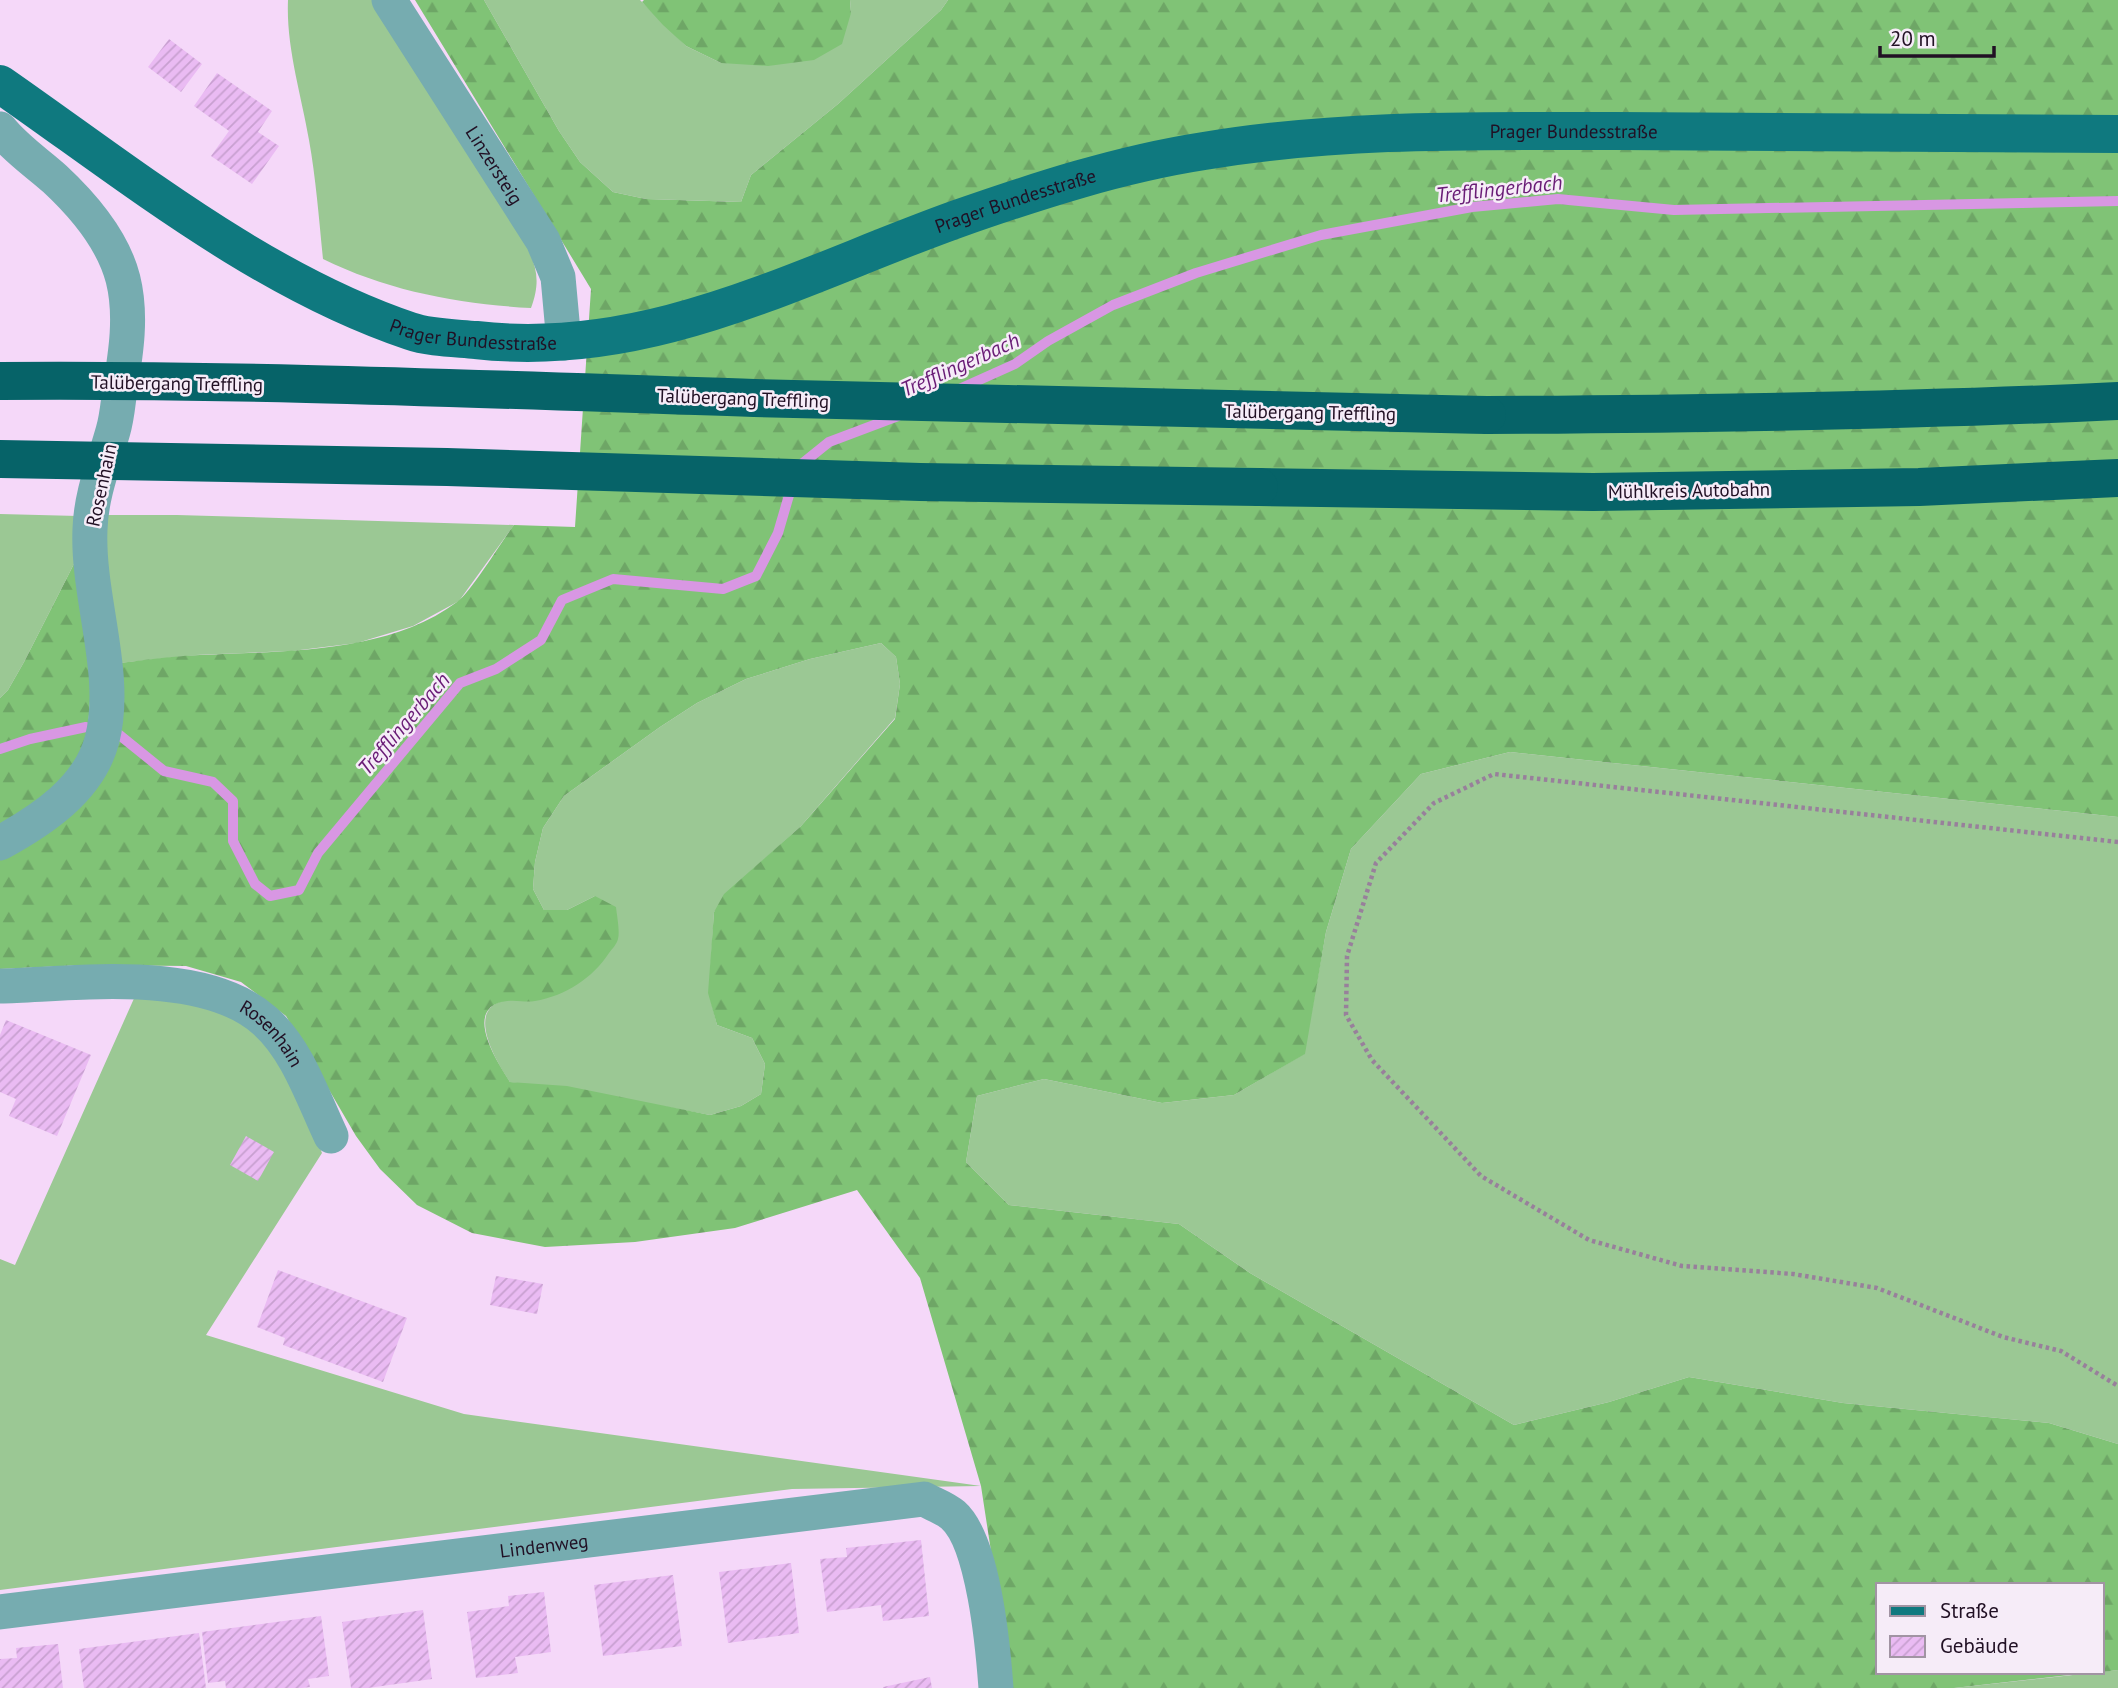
<svg xmlns="http://www.w3.org/2000/svg" width="2118" height="1688" viewBox="0 0 2118 1688" font-family="'PT Sans',sans-serif">
	<style>
		.grass { fill: #9bc894 }
		.forest { fill: url(#forest-firs); fill-rule: evenodd }
		.lines { fill: none; stroke-linecap: round; stroke-linejoin: round }
		.stream { stroke: #d897e3; stroke-width: 10 }
		.building { fill: url(#building-hatch) }
		.path { stroke: #98809b; stroke-width: 4.5; stroke-dasharray: 3.5 3.5; stroke-linecap: butt }
		.minor { stroke: #76acb0; stroke-width: 35 }
		.primary { stroke: #0f797f; stroke-width: 38 }
		.motorway { stroke: #066368; stroke-width: 38 }
		.motorway-bridge { stroke: #066368; stroke-width: 38 }
		.labels { text-anchor: middle; stroke-width: 5; stroke-linejoin: round; paint-order: stroke }
		.street-label { font-size: 19px; fill: #211024; stroke: #f6ecf8 }
		.water-label { font-size: 21px; font-style: italic; fill: #691c76; stroke: #f6ecf8 }
	</style>
	<defs>
		<pattern id="forest-firs" width="22" height="20" patternUnits="userSpaceOnUse" patternTransform="scale(1.75)"><rect width="22" height="20" fill="#80c376"/><path d="M5 1l3.5 6h-7zM16 11l3.5 6h-7z" fill="#6ea666"/></pattern>
		<pattern id="building-hatch" width="6" height="6" patternUnits="userSpaceOnUse" patternTransform="scale(1.75)"><rect width="6" height="6" fill="#eabbf3"/><path d="M-1 1l2-2M0 6l6-6M5 7l2-2" fill="none" stroke="#c8a0d0"/></pattern>
	</defs>
	<rect width="100%" height="100%" fill="#f5d8f9"/>
	<!-- grass -->
	<path class="grass" d="M288,0H372L520,232C534,261 543,276 531,308C459,304 388,291 323,259C319,219 316,179 309,140C301,93 286,47 288,0Z
		M484,0H640L686,46L721,63L851,13L850,0H948L941,10L838,104L751,175L741,202L646,199L613,192L580,162L559,131Z
		M0,514L78,516V556L24,662L8,690L0,698Z
		M103,515H177L514,525L459,601L413,626L357,643L292,651L196,655L110,664Z
		M881,643L896,657L900,684L895,718L801,826L750,872L714,912L709,993L717,1025L752,1038L765,1064L761,1094L741,1106L710,1115L603,1095L510,1082C485,1045 461,990 533,1001L595,896L567,910H544L533,889L535,862L543,828L564,796L660,727L697,703L746,679L810,659Z
		M1510,752L2118,817V1444L2049,1423L1843,1403L1689,1377L1609,1402L1514,1425L1250,1273L1179,1224L1009,1205L966,1162L977,1096L1044,1079L1162,1103L1234,1095L1304,1054L1326,932L1351,849L1421,774Z
		M136,994L192,998L250,1022L295,1088L322,1153L206,1335L464,1414L981,1486L792,1489L0,1590V1259L15,1265Z
		M2118,1670V1688H1954Z"/>
	<!-- forest -->
	<path class="forest" d="M415,0H484L559,131L580,162L613,192L646,199L741,202L751,175L838,104L941,10L948,0H2118V817L1510,752L1421,774L1351,849L1326,932L1305,1054L1234,1095L1162,1103L1044,1079L977,1096L966,1162L1009,1205L1179,1224L1250,1273L1514,1425L1609,1402L1689,1377L1843,1403L2049,1423L2118,1444V1670L2102,1672V1585H1878V1672H2096L1954,1688H1012L981,1486L920,1278L857,1190L735,1228L635,1242L545,1247L472,1233L417,1205L380,1169L356,1136L286,1016L241,982L186,966L84,965L0,969V853L80,794L110,664C140,661 170,656 200,655C283,651 387,654 457,602C472,591 501,542 514,525L575,527L591,289ZM881,643L896,657L900,684L895,719L801,826L724,894L714,912L708,993L717,1025L752,1038L765,1064L761,1094L741,1106L710,1115L567,1086L510,1082C499,1065 466,1015 498,1003C513,998 523,1003 535,1001C565,996 593,978 609,953C612,949 617,944 618,939C620,931 617,916 616,907L595,896L567,910H544L533,889L535,862L543,828L564,796L660,727L697,703L746,679L810,659Z
		M644,0H850L851,13L842,44L814,60L768,66L721,63L686,46L663,25L642,2Z
		M78,556L94,650L87,740L64,781L0,828V698L8,690L24,662Z"/>
	<g class="lines">
		<!-- stream -->
		<path class="stream" d="M957,390L1015,364L1048,341L1113,305L1196,273L1321,235L1472,207L1558,199L1674,210L2118,201
			M798,467L829,442L898,416
			M117,733L164,771L213,782L233,801V841L255,884L270,896L299,890L318,853L460,683L496,669L541,640L562,600L613,579L723,589L756,576L778,533L792,485
			M0,749L30,739L86,727"/>
	</g>
	<!-- building -->
	<path class="building" d="M169,39L202,64L181,92L148,67Z
		M217,73L272,111L258,132L279,146L252,184L211,156L229,131L194,106Z
		M6,1020L91,1055L57,1136L9,1116L16,1099L0,1092V1035Z
		M246,1136L274,1152L258,1181L230,1165Z
		M278,1270L407,1318L383,1382L283,1345L285,1338L257,1327Z
		M496,1276L543,1284L537,1314L490,1305Z
		M921,1540L929,1616L883,1621L881,1605L827,1612L820,1559L847,1557L846,1548Z
		M791,1563L799,1633L728,1643L719,1572Z
		M673,1575L682,1646L603,1656L594,1585Z
		M544,1592L551,1652L515,1657L518,1673L476,1678L467,1612L509,1606L508,1596Z
		M423,1610L432,1679L368,1688H351L342,1622Z
		M321,1616L329,1676L308,1679L310,1687L302,1688H226L225,1681L208,1683L202,1632Z
		M199,1633L206,1688H84L79,1649Z
		M58,1644L63,1688H0V1659L17,1658L16,1648Z
		M930,1677L932,1688H883V1687Z"/>
	<g class="lines">
		<!-- path -->
		<path class="path" d="M2118,842L1494,774L1434,803L1376,863L1347,956L1346,1015L1372,1060L1481,1176L1589,1240L1682,1266L1793,1274L1877,1288L2003,1337L2061,1351L2118,1386"/>
		<!-- minor -->
		<g class="minor">
			<path id="s1" d="M389,0L543,241L558,277L564,343"/>
			<path d="M0,129C16,149 36,162 55,179C84,206 113,240 123,279C132,315 126,353 120,389C118,403 117,418 113,431C104,463 91,495 90,529C87,598 119,674 102,740C89,789 42,820 0,843"/>
			<path id="s2" d="M0,986C77,984 204,966 265,1021C297,1049 313,1098 331,1136"/>
			<path id="s3" d="M0,1612L924,1499C933,1504 945,1508 953,1515C984,1542 993,1647 996,1688"/>
		</g>
		<!-- primary -->
		<path class="primary" id="s4" d="M0,84C128,173 261,281 410,331C430,338 454,338 476,340C650,360 798,276 957,219C1037,191 1120,164 1204,151C1342,128 1477,131 1616,131C1783,132 1951,133 2118,134"/>
		<!-- motorway -->
		<path class="motorway" d="M1487,415C1697,414 1908,411 2118,401
			M1259,487L1593,492L1919,487L2118,478"/>
		<!-- motorway-bridge -->
		<path class="motorway-bridge" d="M0,381C251,379 503,390 754,398C999,406 1243,410 1487,415
			M0,459L447,467L920,482L1259,487"/>
	</g>
	<g class="labels">
		<!-- street labels -->
		<g class="street-label">
			<text dy="7" stroke="none"><textPath href="#s4" startOffset="1676">Prager Bundesstraße</textPath></text>
			<text dy="7" stroke="none"><textPath href="#s1" startOffset="196">Linzersteig</textPath></text>
			<text dy="7" stroke="none"><textPath href="#s4" startOffset="1110">Prager Bundesstraße</textPath></text>
			<text dy="7" stroke="none"><textPath href="#s4" startOffset="544">Prager Bundesstraße</textPath></text>
			<text transform="translate(177 383) rotate(1)" y="7">Talübergang Treffling</text>
			<text transform="translate(743 398) rotate(2)" y="7">Talübergang Treffling</text>
			<text transform="translate(1310 412) rotate(1)" y="7">Talübergang Treffling</text>
			<text transform="translate(101 485) rotate(-78)" y="7">Rosenhain</text>
			<text transform="translate(1689 490) rotate(-1)" y="7">Mühlkreis Autobahn</text>
			<text dy="7" stroke="none"><textPath href="#s2" startOffset="287">Rosenhain</textPath></text>
			<text dy="7" stroke="none"><textPath href="#s3" startOffset="548">Lindenweg</textPath></text>
		</g>
		<!-- water labels -->
		<g class="water-label">
			<text transform="translate(1499 189) rotate(-6)" y="7">Trefflingerbach</text>
			<text transform="translate(960 365) rotate(-24)" y="7">Trefflingerbach</text>
			<text transform="translate(404 724) rotate(-49)" y="7">Trefflingerbach</text>
		</g>
	</g>
	<!-- legend -->
	<rect x="1876" y="1583" width="228" height="91" fill="#f6ecf8" stroke="#a194a3" stroke-width="2"/>
	<rect x="1890" y="1606" width="35" height="10" fill="#0f797f" stroke="#a194a3" stroke-width="2"/>
	<text x="1940" y="1618" font-size="21" fill="#211024">Straße</text>
	<rect x="1890" y="1636" width="35" height="21" fill="url(#building-hatch)" stroke="#a194a3" stroke-width="2"/>
	<text x="1940" y="1653" font-size="21" fill="#211024">Gebäude</text>
	<!-- scale -->
	<path d="M1880 46v10h114v-10" fill="none" stroke="#211024" stroke-width="3.5"/>
	<text x="1890" y="46" font-size="21" fill="#211024" stroke="#f6ecf8" stroke-width="5" paint-order="stroke">20 m</text>
</svg>
